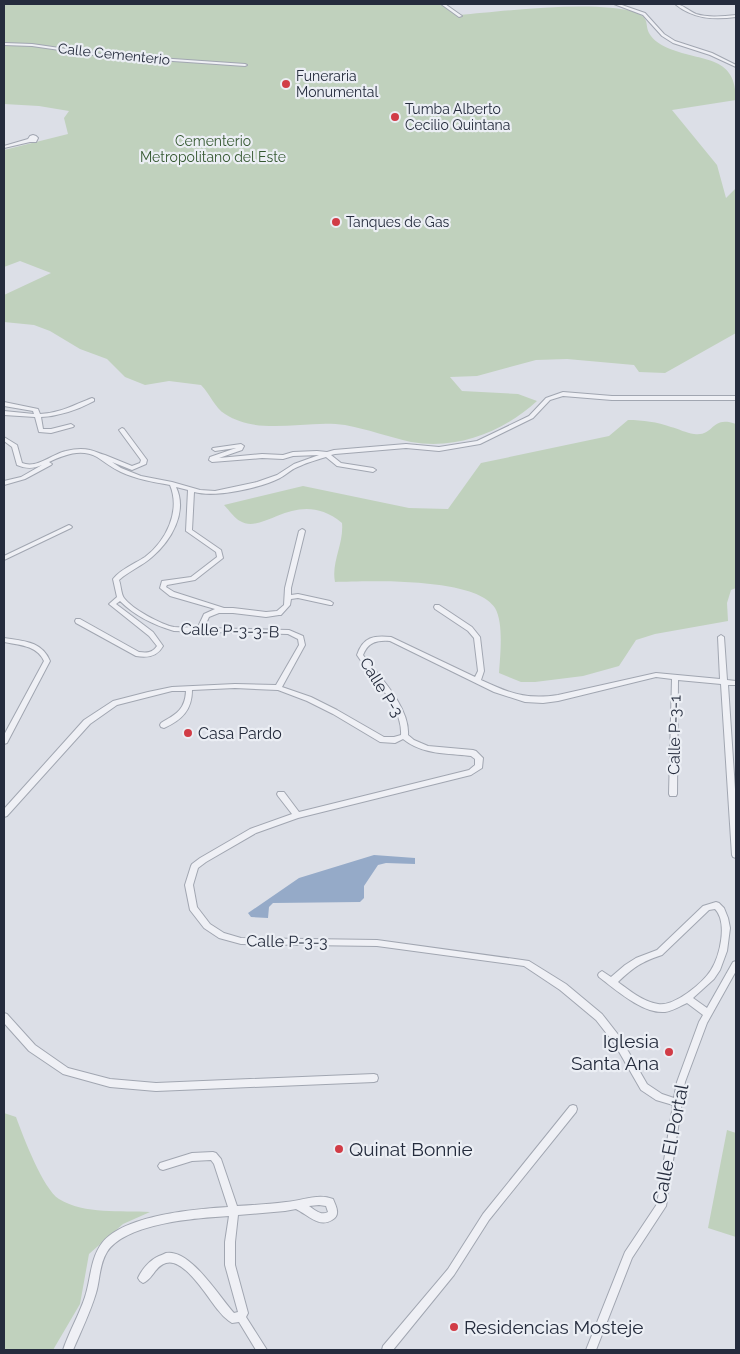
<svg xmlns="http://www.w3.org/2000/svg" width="740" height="1354" viewBox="0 0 740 1354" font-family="Raleway,sans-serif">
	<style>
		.green { fill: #c0d1bd }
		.water { fill: #95aac8 }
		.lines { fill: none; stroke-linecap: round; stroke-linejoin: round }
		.street-casing { stroke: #a1a6b1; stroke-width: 2 }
		.street { fill: #eff0f5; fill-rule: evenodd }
		.poi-dot { fill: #d13c46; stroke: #ebeef4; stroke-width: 2 }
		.labels { text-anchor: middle; stroke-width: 4.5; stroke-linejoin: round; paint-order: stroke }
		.far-street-label { font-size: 14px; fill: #252c3d; stroke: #ebeef4 }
		.far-poi-label { font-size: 14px; fill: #252c3d; stroke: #ebeef4; text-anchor: start }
		.far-park-label { font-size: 14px; fill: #365932; stroke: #ebeef4 }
		.street-label { font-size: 16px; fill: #252c3d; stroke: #ebeef4 }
		.poi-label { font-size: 16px; fill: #252c3d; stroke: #ebeef4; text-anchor: start }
		.near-poi-label { font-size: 19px; fill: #252c3d; stroke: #ebeef4; text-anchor: start }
		.near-street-label { font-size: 19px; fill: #252c3d; stroke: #ebeef4 }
	</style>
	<rect width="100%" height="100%" fill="#dcdfe7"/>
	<!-- green -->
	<path class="green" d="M4,4H445L459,15C508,11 591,0 636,12C652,20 643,25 651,36C655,42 666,48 673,50C705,62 736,56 736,100L672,110L717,165L726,198L736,188V333L665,373L639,372L634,365L567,359L536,360L477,376L450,377L462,391L518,394L537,401C503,432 458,450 411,442C389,437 367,429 345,425C306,419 261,437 225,414C215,408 210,394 201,385L169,381L145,385L125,377L107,359L80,349L50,331L34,325L4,322V295L51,273L20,261L4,267V150L68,134L64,118L69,111L39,106L4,104Z
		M628,420C643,420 657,422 671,427C679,429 686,433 694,434C715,437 710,415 736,424V588L731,590L727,603L728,621L655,634L636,640L619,666L583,676L535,682H521L499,673C500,657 504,623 495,608C476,577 369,581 335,582C331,562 344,544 342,523C297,486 264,536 240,521C234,518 229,510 224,505L303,486L409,508L448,509L481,463L609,436Z
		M4,1113L16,1117C23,1136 43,1189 59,1199C85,1215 121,1210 150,1212L123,1224L89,1254L80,1304L53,1350H4Z
		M727,1130L736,1133V1237L708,1228Z"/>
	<!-- water -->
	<path class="water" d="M374,855L415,858V864L386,863L378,865L364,886V898L360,902L273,903L269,907L268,918L251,917L248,913L299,878Z"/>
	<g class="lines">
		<defs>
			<path id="street" d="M441,4H445L462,16L459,17Z
				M614,4H619L645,13L664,34L675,41L712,53L736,65V67L710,55L673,43L662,36L643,15Z
				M675,4C682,4 689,11 696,14C709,18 723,16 736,15V17C714,20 693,19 675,4Z
				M4,43L32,44L101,54L245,64L247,65L245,66L101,56L32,46L4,45Z
				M33,135L36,136L38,138L36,142H30L4,148V146L28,139L30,136Z
				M563,392L612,396H736V400H612L563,396L550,400L533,418L480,444L439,451L406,448L335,454L331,455L341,463L373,468L376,470L373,472L337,466L326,457C317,460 308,462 300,466C293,468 287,474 280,478C260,488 216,498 194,492L192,530L221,550L223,558L195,580L167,585L166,587L174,592L224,608H233L266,612L277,611L284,605L285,588L299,531L302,529L304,530L305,531L291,588V595L298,594L330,601L333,603L332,605H330L298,598L291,599L290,605L281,615H279L266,617L233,613H219L209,617L204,628L289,630L303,636L305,645L282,687L311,697L337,710L384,737H394L401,735C403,706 371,677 357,655C363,637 374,635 391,637L475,677L478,671L474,638L468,631L435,609L434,607L435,605H439L472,627L480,637L484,671L481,680C509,693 526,700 558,695L656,673L720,679L718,637L721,635L724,637L727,680L736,681V685H728L736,804V858L733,857L732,855L721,684L678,680L677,794L676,796H670L669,794L672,679L656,677L558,701L543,703L525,702L494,692L390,641C377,640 368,642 363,655C379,676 410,707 408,735L414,740L428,746L473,750L476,751L483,758L482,768L471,775L298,818L256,833L206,862L198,868L193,885L197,907L210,924L224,933L241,938L377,940L529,961L566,984L602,1014L620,1037L647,1084L662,1094L674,1098L677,1082L699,1022L703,1015L687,1003C680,1006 673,1011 665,1012C643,1014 616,990 599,977L598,975L599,973L602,971L611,977L625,965L636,958L657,950L703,906L716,902L719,903L724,908L728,918L730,928L727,951L720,970L714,979L693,998L707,1008L733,962L736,961V971L707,1023L685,1082L666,1206L632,1258L596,1350H586L625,1252L657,1204L673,1105L656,1100L641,1090L614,1043L596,1020L560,990L524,966L377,946L241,944L219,938L204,928L190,910L185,885L191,866L192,864L200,858L250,829L292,814L278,796L277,794L278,792H284L299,812L469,770L475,765V759L471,756C447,753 423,755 403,739L395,743L380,742L333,714L307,701L278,690L235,688L192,690C192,710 182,720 164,728L161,727L160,725L161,723C176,714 185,710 186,691H172L117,705L90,724L7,816L4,817V809L84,720L113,701L148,692L172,687L235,684L276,685L299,645L298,639L288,634L174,631C154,625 135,616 120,601L116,604L153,632L163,646C157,657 147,658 136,656L76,623L75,621L76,619H80L139,652C147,653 152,653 157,646L149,636L109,604L117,597L113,579C121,569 134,564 145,557C166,541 181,511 170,485C153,482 136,479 121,472C112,468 105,462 97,457C81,448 64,455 49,462L52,464L51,465L25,479L4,485V481L21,477L42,465C33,469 26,469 17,465L12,447L4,441V437L17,445L22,463C37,469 52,454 66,451C74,449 82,448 90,450C95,451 100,454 105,455L132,466L140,463L141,460L119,430L122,428L124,429L147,460L146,464L132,470L112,462L121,468L141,476L172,482L200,490L215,491L257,482L277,475L294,464L319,455L293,456L283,459L262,458L212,462L209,460L210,457L236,448L215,451L212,449L213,448L241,444L244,446L242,450L219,458L262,454L283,455L293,452L317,451L327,452L334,450L406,444L439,447L477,441L529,416L546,398ZM176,487L188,490L186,531L216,552L217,557L191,577L162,581L160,588L170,596L215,609L204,614L198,627C190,627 182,628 174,627C162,625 132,609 124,598C121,594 121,585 119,580C129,571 142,566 152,557C171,541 188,512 176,487ZM715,909C728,922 720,956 711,970C703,983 674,1007 658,1004C643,1002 629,990 618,982C634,967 641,962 662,955L709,910Z
				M92,398L94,399V401C77,410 60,416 41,417L43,429H51L71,424L74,426L73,427L51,433L39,432L35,417L4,415V411L34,414L33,411L4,406V402L38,409L40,414C61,413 73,405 92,398Z
				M69,525L71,526L72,527L71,528L4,560V556Z
				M4,638C23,641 42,641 50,661L8,741L7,743L4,744V735L44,661C37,645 18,645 4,642Z
				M4,1013L7,1014L35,1045L68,1068L110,1079L156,1083L374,1074L377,1075L378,1078L377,1081L374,1082L156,1091L110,1087L63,1074L29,1051L4,1023Z
				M573,1105L576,1106L577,1109L576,1112L489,1220L454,1275L393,1350H382L383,1346L448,1269L483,1214L570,1106Z
				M213,1152L216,1153L221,1159L237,1206C253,1205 270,1204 286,1202C302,1201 317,1193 333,1199C336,1206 341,1215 332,1220C319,1228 308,1215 296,1209L285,1211L238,1215L235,1242V1265L248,1313L246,1317L267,1350H256L239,1322L232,1323L229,1321C225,1318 221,1314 218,1310C208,1298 184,1257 166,1263C155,1266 153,1279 143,1283L140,1281L138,1278C142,1269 150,1260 159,1256C162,1255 164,1254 166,1253C190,1248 220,1298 234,1313L238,1312L225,1265V1242L229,1216C196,1218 126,1223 107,1252C99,1265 100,1280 96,1293C90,1313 81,1331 73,1350H63C69,1332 79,1315 85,1297C91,1279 90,1259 102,1243C124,1215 195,1209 228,1207L214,1164L211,1160L192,1161L163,1170L160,1169L158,1166L160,1163L192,1153ZM319,1205L326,1206L328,1212C321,1216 315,1210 309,1206Z"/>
		</defs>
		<!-- street casing -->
		<use href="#street" class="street-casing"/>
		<!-- street -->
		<use href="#street" class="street"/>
	</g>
	<!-- markers -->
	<g class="poi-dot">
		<circle cx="286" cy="84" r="5"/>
		<circle cx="395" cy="117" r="5"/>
		<circle cx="336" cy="222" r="5"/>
		<circle cx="188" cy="733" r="5"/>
		<circle cx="669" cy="1052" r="5"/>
		<circle cx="339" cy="1149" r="5"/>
		<circle cx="454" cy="1327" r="5"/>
	</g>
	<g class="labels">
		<!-- far-street labels -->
		<g class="far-street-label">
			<text transform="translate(114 54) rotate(6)" y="5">Calle Cementerio</text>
		</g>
		<!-- far-poi labels -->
		<g class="far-poi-label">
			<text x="296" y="81">Funeraria<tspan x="296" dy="16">Monumental</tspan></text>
			<text x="405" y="114">Tumba Alberto<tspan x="405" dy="16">Cecilio Quintana</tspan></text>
			<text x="346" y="227">Tanques de Gas</text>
		</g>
		<!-- far-park labels -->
		<g class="far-park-label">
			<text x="213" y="146">Cementerio<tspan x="213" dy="16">Metropolitano del Este</tspan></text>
		</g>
		<!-- street labels -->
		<g class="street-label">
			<text transform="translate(230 630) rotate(2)" y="6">Calle P-3-3-B</text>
			<text transform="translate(382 687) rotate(58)" y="6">Calle P-3</text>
			<text transform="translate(674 735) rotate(-89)" y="6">Calle P-3-1</text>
			<text transform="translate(287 941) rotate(1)" y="6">Calle P-3-3</text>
		</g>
		<!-- poi labels -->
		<g class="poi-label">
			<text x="198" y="739">Casa Pardo</text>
		</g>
		<!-- near-poi labels -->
		<g class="near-poi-label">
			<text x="659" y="1048" text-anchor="end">Iglesia<tspan x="659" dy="22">Santa Ana</tspan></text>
			<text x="349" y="1156">Quinat Bonnie</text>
			<text x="464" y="1334">Residencias Mosteje</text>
		</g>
		<!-- near-street labels -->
		<g class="near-street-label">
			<text transform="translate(670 1144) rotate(-79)" y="7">Calle El Portal</text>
		</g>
	</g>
	<!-- border -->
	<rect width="740" height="1354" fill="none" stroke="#252c3d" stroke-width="10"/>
</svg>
